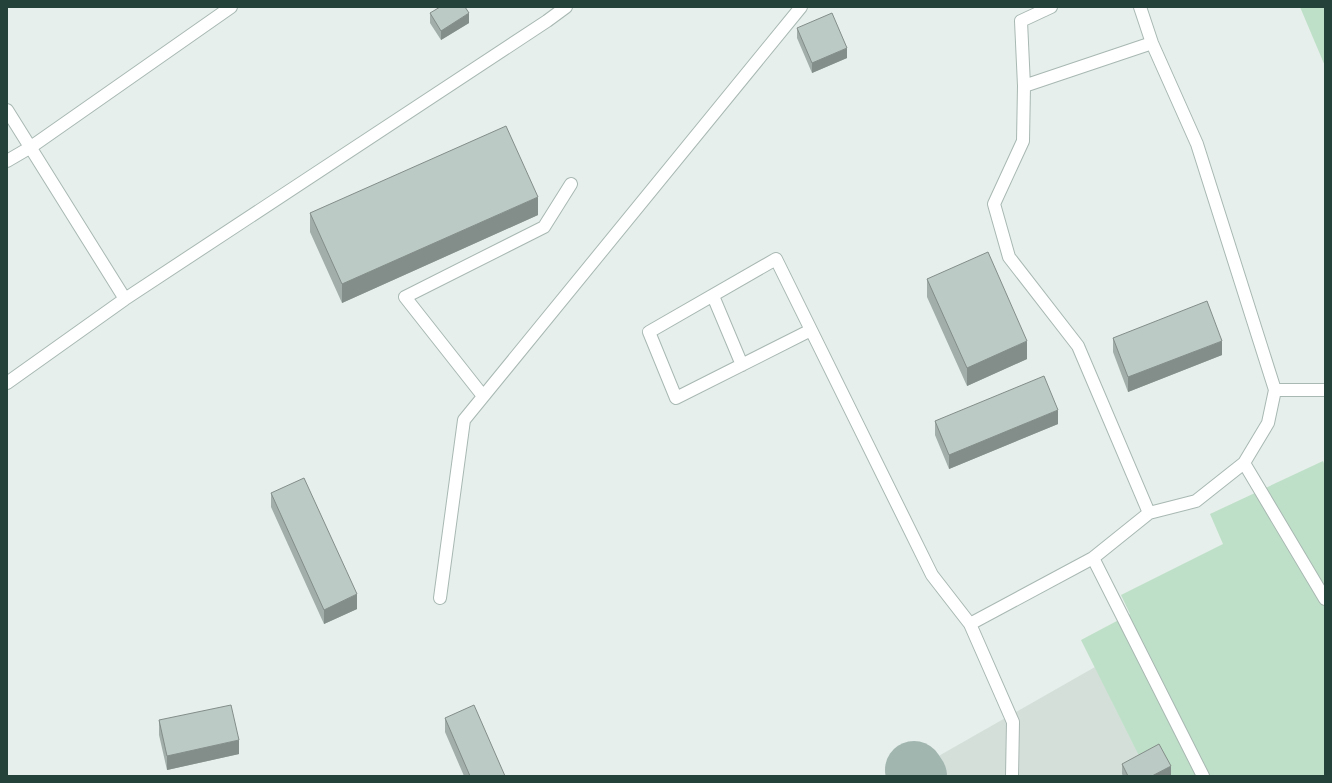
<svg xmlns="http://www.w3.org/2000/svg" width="1332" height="783" viewBox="0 0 1332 783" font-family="Lato,sans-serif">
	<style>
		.built { fill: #d4dfda }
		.green { fill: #bfe0c8 }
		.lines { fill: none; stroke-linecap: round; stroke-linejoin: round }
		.taxiway { stroke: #a2b6b0; stroke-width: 58 }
		.service-casing { stroke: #a8b8b2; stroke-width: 14 }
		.minor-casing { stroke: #a8b8b2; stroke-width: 14 }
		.service { stroke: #fff; stroke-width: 12 }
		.minor { stroke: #fff; stroke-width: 12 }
		.wall { fill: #a1aea9 }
		.shaded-wall { fill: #838d89 }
		.building { fill: #bbcac4; stroke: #838d89 }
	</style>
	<rect width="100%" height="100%" fill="#e6efeb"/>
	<!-- built -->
	<path class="built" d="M1095,667L1149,776H918L914,770Z"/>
	<!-- green -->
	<path class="green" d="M1300,7H1325V66Z
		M1323,461L1325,466V776H1149L1081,640L1130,614L1121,595L1223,544L1210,514Z"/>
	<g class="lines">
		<!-- taxiway -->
		<path class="taxiway" d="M914,770L918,776"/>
		<defs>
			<path id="service" d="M1051,7L1021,21L1024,86L1152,43
				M1140,7L1152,43L1197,144L1275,390H1325
				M1024,86L1023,141L994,204L1009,257L1078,346L1149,513L1196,501L1244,463L1268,423L1275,390
				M713,296L742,365
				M811,330L676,398L649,332L776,259L932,575L970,624L1013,722L1012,776
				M483,396L405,297L544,227L571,184
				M1244,463L1325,599
				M1093,558L1203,776
				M440,598L464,420L801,7
				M970,624L1093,558L1149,513"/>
			<path id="minor" d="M7,110L125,299
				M7,161L31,147L231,7
				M7,383L125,299L547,21L566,7"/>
		</defs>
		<!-- service casing -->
		<use href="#service" class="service-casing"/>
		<!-- minor casing -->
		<use href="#minor" class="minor-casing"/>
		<!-- service -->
		<use href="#service" class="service"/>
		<!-- minor -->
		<use href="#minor" class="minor"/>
	</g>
	<!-- wall -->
	<path class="wall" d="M430,13L469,23L441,40L430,23Z
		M797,28L847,58L812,73L797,38Z
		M310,213L538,215L342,303L310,232Z
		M927,279L1027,359L967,386L927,297Z
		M1113,338L1222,355L1128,392L1113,352Z
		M935,421L1058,424L949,469L935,435Z
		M271,493L357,609L324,624L271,507Z
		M445,718L505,776H464L445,732Z
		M159,720L239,754L167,770L159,735Z
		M1122,764L1171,775L1169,776H1123L1122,774Z"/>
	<!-- shaded-wall -->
	<path class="shaded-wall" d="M469,13V23L441,40V31Z
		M847,48V58L812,73V63Z
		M538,197V215L342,303V284Z
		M1027,341V359L967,386V368Z
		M1222,341V355L1128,392V377Z
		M1058,410V424L949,469V455Z
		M357,594V609L324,624V610Z
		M239,740V754L167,770V756Z
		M1171,766V775L1169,776H1152Z"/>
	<!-- building -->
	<path class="building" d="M440,7H465L469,13L441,31L430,13Z
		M832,13L847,48L812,63L797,28Z
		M506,126L538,197L342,284L310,213Z
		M988,252L1027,341L967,368L927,279Z
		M1207,301L1222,341L1128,377L1113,338Z
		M1044,376L1058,410L949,455L935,421Z
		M304,478L357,594L324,610L271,493Z
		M231,705L239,740L167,756L159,720Z
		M474,705L505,776H470L445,718Z
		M1159,744L1171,766L1152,776H1128L1122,764Z"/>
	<!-- border -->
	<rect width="1332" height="783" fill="none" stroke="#24423a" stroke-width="16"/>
</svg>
